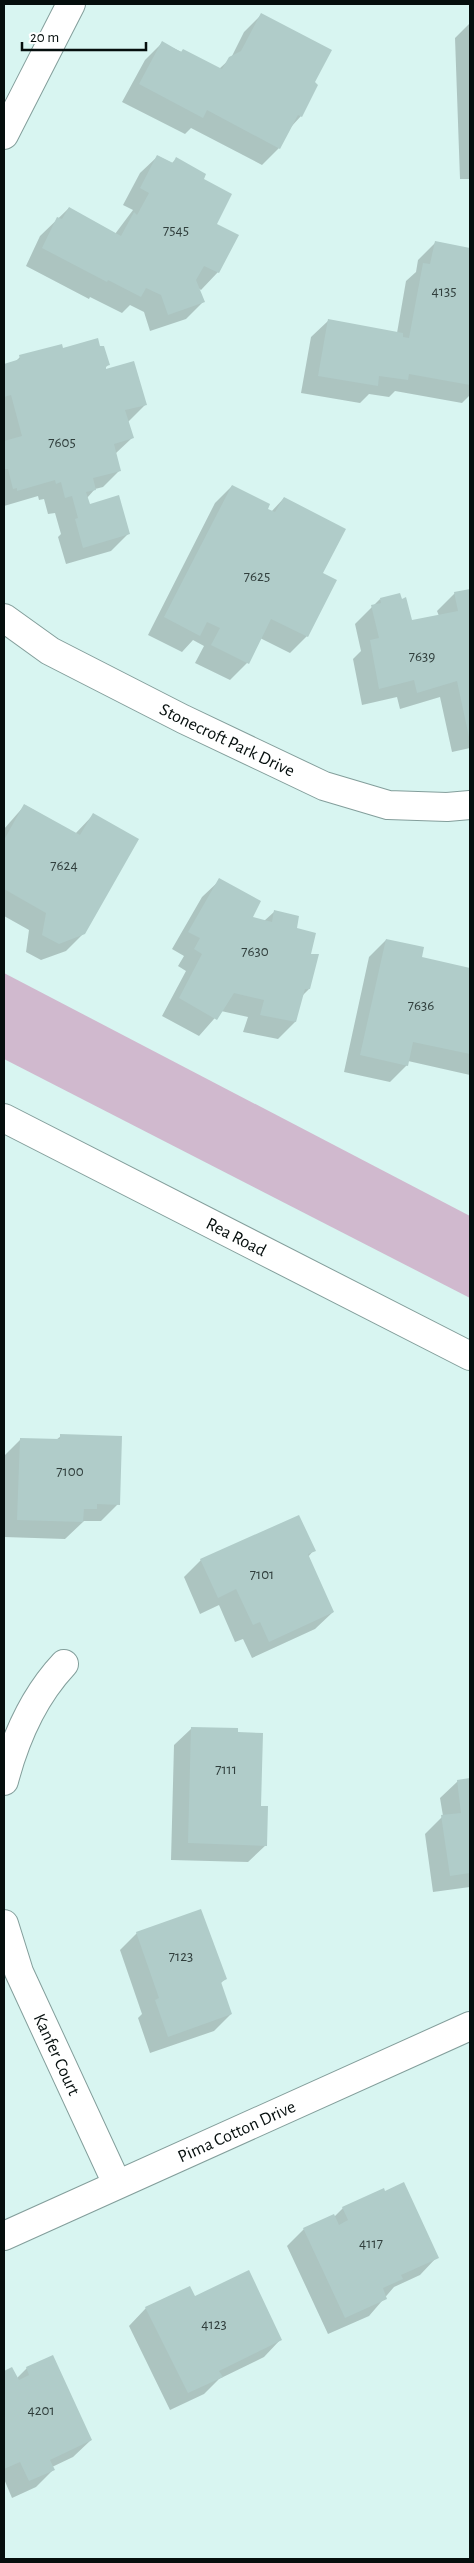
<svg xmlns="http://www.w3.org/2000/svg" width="474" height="2563" viewBox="0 0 474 2563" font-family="'Alegreya Sans',sans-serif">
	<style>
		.green { fill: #d0b9ce }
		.shadow { fill: #0003 }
		.building { fill: #b0ccc9 }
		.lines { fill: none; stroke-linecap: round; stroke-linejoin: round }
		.street-casing { stroke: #839e9b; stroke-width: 30 }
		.secondary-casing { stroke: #839e9b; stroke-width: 30 }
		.street { stroke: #fff; stroke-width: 28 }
		.secondary { stroke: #fff; stroke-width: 28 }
		.labels { text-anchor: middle; stroke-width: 4; stroke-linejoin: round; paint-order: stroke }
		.number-label { font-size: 15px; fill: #303e3c }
		.street-label { font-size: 18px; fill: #050e0d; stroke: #fff }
	</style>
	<rect width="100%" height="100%" fill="#d8f5f1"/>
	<!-- green -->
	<path class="green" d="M4,973L470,1216V1298L4,1059Z"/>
	<!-- shadow -->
	<path class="shadow" d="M261,15L314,82L301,116L291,127L279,148L262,165L191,128L185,134L122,102L145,60L162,43L219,69L231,58L244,32Z
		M470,23V179H460L455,38Z
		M158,156L172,163L176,159L203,179L215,225L218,272L201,290L198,288L203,302L186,319L150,331L144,312L130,305L122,313L90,297L89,299L26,266L40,236L69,208L115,234L133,210L123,205L140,173Z
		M435,243L470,249V395L462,403L395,391L389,397L369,394L360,403L301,393L311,337L329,320L397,333L406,281L416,272L418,260Z
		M100,347L108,365L105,368L146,404L128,422L132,438L115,454L120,470L103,487L95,489L87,498L89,505L128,534L111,551L66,564L58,537L61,534L55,513L48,514L44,499L39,500L38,496L4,506V365L15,362L20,357L62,350Z
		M232,486L271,512L284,498L322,573L307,636L290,653L260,638L247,663L230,680L195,663L204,646L193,640L182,652L148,635L215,503Z
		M470,590V748L452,752L440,697L400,709L397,697L362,705L353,659L361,651L355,624L380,599L411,621L439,616L437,611L455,593Z
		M25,805L75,834L93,815L84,933L66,951L41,960L26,952L29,930L4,916V829Z
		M220,880L251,918L264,921L274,912L296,929L310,955L309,989L302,996L295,1022L278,1039L243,1032L248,1017L221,1011L199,1036L162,1016L186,971L178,966L184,956L172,949L202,897Z
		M386,940L421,958L470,969V1075L408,1061L407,1065L390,1082L344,1072L369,957Z
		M61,1436L118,1504L101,1521H84L65,1539L4,1537V1456L21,1439L56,1440Z
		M314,1550L308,1557L333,1612L315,1629L252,1658L243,1639L235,1642L219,1605L200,1614L184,1577L201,1560Z
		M192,1728L260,1807L266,1845L248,1862L171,1860L174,1745Z
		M470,1779V1887L433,1892L425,1834L443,1816L440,1798L458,1781Z
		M137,1933L225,1979L220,1984L231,2014L214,2031L150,2053L138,2018L142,2014L120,1950Z
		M343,2208L437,2257L420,2275L394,2287L369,2316L328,2334L287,2246L304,2229L334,2217Z
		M195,2298L281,2339L264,2357L219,2379L204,2394L170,2410L129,2326L146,2308Z
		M27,2368L91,2440L73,2457L52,2467L53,2470L36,2487L12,2498L4,2479V2373L12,2369L16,2379Z"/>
	<!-- building -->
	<path class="building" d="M261,13L332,50L315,82L318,85L302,117L298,115L280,149L207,110L203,118L139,84L162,41L181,52L183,49L222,69L229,57L241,51Z
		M157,155L173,163L176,157L206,174L204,179L232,194L217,224L239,235L219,273L204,266L196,280L205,302L168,315L161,295L146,288L141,297L108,280L107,282L42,248L57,217L62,219L69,207L121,236L134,212L137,215L149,193L140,188Z
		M435,241L470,248V385L409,374L408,380L379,376L378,386L318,376L328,319L403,333V337L409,338L423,263L430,264Z
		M98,338L100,346H104L110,365L106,366V369L134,361L147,405L125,410L134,438L114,444L121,471L93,478L96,490L86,492L90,504L119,495L130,534L83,548L75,519L78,518L72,496L65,498L61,482L56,484L55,480L17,491V488L13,489L8,469H4V441L22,436L11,395L4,397V364L20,359L19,355L62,344L63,348Z
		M232,485L270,504L268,509L275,512L284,497L346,529L323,573L337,580L308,637L271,619L249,664L211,645L220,628L207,622L200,636L164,617Z
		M470,589V737H469L457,681L417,693L414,680L379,689L370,640L379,638L371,605L381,603L380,598L400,593L402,599L406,597L412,620L458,611L454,592Z
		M24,804L80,835L93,813L139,839L85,934L59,944L42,935L46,913L4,889V840Z
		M219,878L261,901L253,917L272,922L274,910L299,916L297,928L316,933L311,954H319L310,989H305L296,1022L260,1015L264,1000L234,993L217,1020L179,998L202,954L194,949L200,938L188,932Z
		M386,939L424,947L422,957L470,968V1054L413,1042L408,1066L360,1055Z
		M60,1434L122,1436L120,1505L97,1504V1509H84L83,1522L17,1520L20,1438L60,1439Z
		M299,1515L316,1551L308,1554L334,1612L269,1642L260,1622L253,1625L236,1589L218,1598L200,1559Z
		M191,1727L238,1728V1732L263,1733L261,1806H268L267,1846L188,1843Z
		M470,1778V1873L450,1876L441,1815L461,1813L457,1780Z
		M201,1909L227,1979L221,1982L232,2014L168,2037L155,2000L159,1998L136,1932Z
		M404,2182L439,2258L401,2275L403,2279L383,2288L387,2299L345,2318L303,2228L334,2214L339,2225L348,2220L342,2207L384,2188L385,2191Z
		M249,2270L282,2340L219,2371L223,2377L188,2393L145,2307L190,2286L195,2296Z
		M53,2355L92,2440L50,2460L55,2470L29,2481L20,2462L4,2469V2371L12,2367L19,2380L29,2375L26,2367Z"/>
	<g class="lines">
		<defs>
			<g id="street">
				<path d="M4,135L71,4"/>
				<path id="s1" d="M4,618L50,651L183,719L324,786L388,805L447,807L470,805"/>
				<path d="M4,1781C15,1739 34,1696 64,1664"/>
				<path id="s2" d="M4,1924L19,1972L117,2184"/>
				<path id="s3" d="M4,2236L470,2026"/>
			</g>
			<g id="secondary">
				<path id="s4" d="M4,1118L470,1356"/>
			</g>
		</defs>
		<!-- street casing -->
		<use href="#street" class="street-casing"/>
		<!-- secondary casing -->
		<use href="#secondary" class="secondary-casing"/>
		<!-- street -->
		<use href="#street" class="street"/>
		<!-- secondary -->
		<use href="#secondary" class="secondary"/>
	</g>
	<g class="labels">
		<!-- number labels -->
		<g class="number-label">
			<text x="176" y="235">7545</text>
			<text x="444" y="296">4135</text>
			<text x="62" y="447">7605</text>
			<text x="257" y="581">7625</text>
			<text x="422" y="661">7639</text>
			<text x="64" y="870">7624</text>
			<text x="255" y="956">7630</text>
			<text x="421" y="1010">7636</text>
			<text x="70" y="1476">7100</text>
			<text x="262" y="1579">7101</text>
			<text x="226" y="1774">7111</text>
			<text x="181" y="1961">7123</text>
			<text x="371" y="2248">4117</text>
			<text x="214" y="2329">4123</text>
			<text x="41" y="2415">4201</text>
		</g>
		<!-- street labels -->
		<g class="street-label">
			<text dy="6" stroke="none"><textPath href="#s1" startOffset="255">Stonecroft Park Drive</textPath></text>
			<text dy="6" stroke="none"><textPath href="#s4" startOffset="261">Rea Road</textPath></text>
			<text dy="6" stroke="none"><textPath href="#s2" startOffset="141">Kanfer Court</textPath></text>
			<text dy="6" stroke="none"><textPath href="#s3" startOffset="255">Pima Cotton Drive</textPath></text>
		</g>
	</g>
	<!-- border -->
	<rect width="474" height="2563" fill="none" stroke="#050e0d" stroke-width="10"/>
	<!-- scale -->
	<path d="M22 42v8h124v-8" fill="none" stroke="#050e0d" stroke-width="2.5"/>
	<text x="30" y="42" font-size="15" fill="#050e0d" stroke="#ffffff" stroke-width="4" paint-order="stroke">20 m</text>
</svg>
